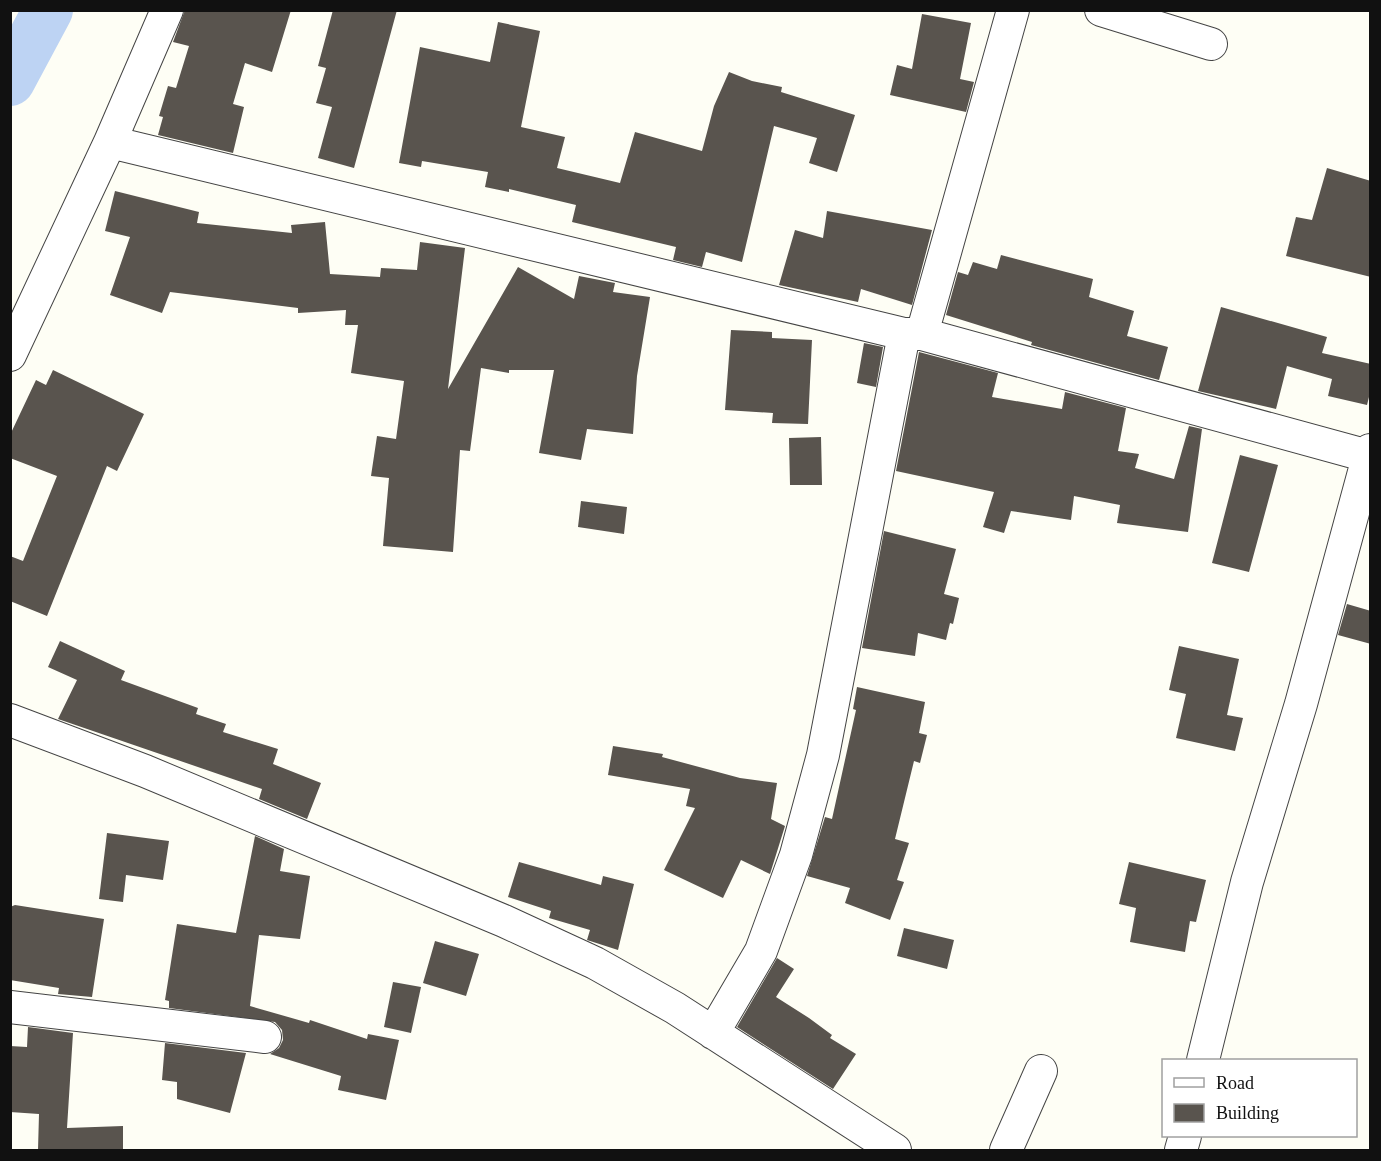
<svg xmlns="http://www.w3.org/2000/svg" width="1381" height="1161" viewBox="0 0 1381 1161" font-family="Georgia,serif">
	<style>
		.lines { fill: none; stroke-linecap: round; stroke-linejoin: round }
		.river { stroke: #bdd3f3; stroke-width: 50 }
		.building { fill: #59544e }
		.minor-casing { stroke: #444; stroke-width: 34 }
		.minor { stroke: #fff; stroke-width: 32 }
	</style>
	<rect width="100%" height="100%" fill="#fefef5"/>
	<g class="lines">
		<!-- river -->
		<path class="river" d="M10,81L48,10"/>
	</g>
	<!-- building -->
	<path class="building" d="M185,10H291L272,72L245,63L233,104L244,107L233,153L158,135L163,117L159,116L168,86L176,88L189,46L173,42Z
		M333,10H397L354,168L318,158L332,107L316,103L326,68L318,66Z
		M922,14L971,23L960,79L974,82L966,112L890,95L897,65L912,69Z
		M498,22L540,31L521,127L565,137L557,168L620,183L635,132L702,151L714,106L729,72L752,81L782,87L781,92L855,115L837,172L809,163L817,138L774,126L742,262L706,252L702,267L673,260L676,247L572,222L576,205L509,189V192L485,187L488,172L422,161L421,167L399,163L420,47L490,62Z
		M1327,168L1371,181V277L1286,256L1296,217L1312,220Z
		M115,191L199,212L197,223L292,233L291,225L325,222L330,274L380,277L381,268L417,270L420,242L465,248L448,389L518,267L574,299L579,276L615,283L613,292L650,297L637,376L633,434L587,429L581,460L539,453L554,370H509V373L481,368L470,451L460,450L453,552L383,546L389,478L371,476L377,436L396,439L404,381L351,373L358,325H345L346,310L298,313V308L170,292L162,313L110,295L130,237L105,231Z
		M827,211L932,230L912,305L861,289L858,302L779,285L795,230L823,238Z
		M1001,255L1093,279L1089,297L1134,311L1127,336L1168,347L1159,380L1031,345L1032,342L946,315L958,272L968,275L973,262L997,269Z
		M1221,307L1327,337L1322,353L1371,364V389L1367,405L1328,396L1332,379L1287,366L1276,409L1198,391Z
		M731,330L772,332V338L812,340L808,424L772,423L773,413L725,410Z
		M864,343L883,347L876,387L857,383Z
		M919,352L998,373L992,397L1062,409L1065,392L1126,408L1118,451L1139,454L1135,468L1174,479L1189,426L1202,429L1188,532L1117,523L1120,505L1074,496L1071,520L1011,511L1004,533L983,527L994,492L896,471Z
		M53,370L144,414L117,471L107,466L47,616L10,601V556L23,561L57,476L10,458V435L36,380L46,385Z
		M821,437L822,485H790L789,438Z
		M1240,455L1278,465L1249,572L1212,563Z
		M581,501L627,507L624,534L578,527Z
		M884,531L956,549L944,594L959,598L953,624L950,623L946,640L918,633L915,656L862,648Z
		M1347,604L1371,611V644L1338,635Z
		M60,641L125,671L121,680L198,708L196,714L226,724L223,732L278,749L273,764L321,783L307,819L259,799L262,789L58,719L77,680L48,667Z
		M1179,646L1239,659L1227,715L1243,718L1235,751L1176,738L1186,694L1169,690Z
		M857,687L925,702L919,733L927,735L920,763L914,761L895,839L909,843L897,880L904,882L890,920L845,903L850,888L807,876L825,817L832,819L856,710L853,709Z
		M613,746L663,754L662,757L740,778L777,783L771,819L785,826L770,874L741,860L723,898L664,870L695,808L686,806L690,789L608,775Z
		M107,833L169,841L163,880L126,875L123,902L99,899Z
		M255,836L284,849L280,871L310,876L300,939L259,935L250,1006L309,1023L310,1020L367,1039L368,1034L399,1040L386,1100L338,1090L341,1076L270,1054L279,1048L283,1040L282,1030L275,1022L169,1008V1001L165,1000L177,924L236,933Z
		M519,862L601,885L603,876L634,884L618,950L587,940L590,930L549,918L551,911L508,897Z
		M1129,862L1206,880L1196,922L1190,921L1185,952L1130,942L1136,908L1119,904Z
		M15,905L104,919L92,997L58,994L59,988L10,980V907Z
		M904,928L954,940L947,969L897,956Z
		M435,941L479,954L466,996L423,983Z
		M777,958L794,969L776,997L809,1018L832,1035L830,1038L856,1054L833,1089L737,1027Z
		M393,982L421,987L411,1033L384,1027Z
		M28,1027L73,1033L67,1128L123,1126V1150H38L39,1114L10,1112V1046L27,1047Z
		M165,1043L246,1053L230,1113L177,1099V1082L162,1080Z"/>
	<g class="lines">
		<defs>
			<path id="minor" d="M1101,10L1211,44
				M110,142L904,334H922L1368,456
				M922,334L1013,10
				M10,355L110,142L167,10
				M10,720L145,771L504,921L595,963L675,1008L895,1150
				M10,1007L265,1037
				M713,1033L761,951L796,855L823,755L904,334
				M1203,1060L1247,882L1301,704L1370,450
				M1006,1150L1041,1071
				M1181,1150L1185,1136"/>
		</defs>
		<!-- minor casing -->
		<use href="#minor" class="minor-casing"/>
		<!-- minor -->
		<use href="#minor" class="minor"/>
	</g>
	<!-- border -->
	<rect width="1381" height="1161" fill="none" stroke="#111111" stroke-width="24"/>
	<!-- legend -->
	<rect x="1162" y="1059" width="195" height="78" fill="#ffffff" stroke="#a0a0a0" stroke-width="1.5"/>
	<rect x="1174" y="1078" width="30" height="9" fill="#ffffff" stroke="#a0a0a0" stroke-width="1.5"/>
	<text x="1216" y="1089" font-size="18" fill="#111111">Road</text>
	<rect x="1174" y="1104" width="30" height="18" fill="#59544e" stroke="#a0a0a0" stroke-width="1.5"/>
	<text x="1216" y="1119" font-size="18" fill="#111111">Building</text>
</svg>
